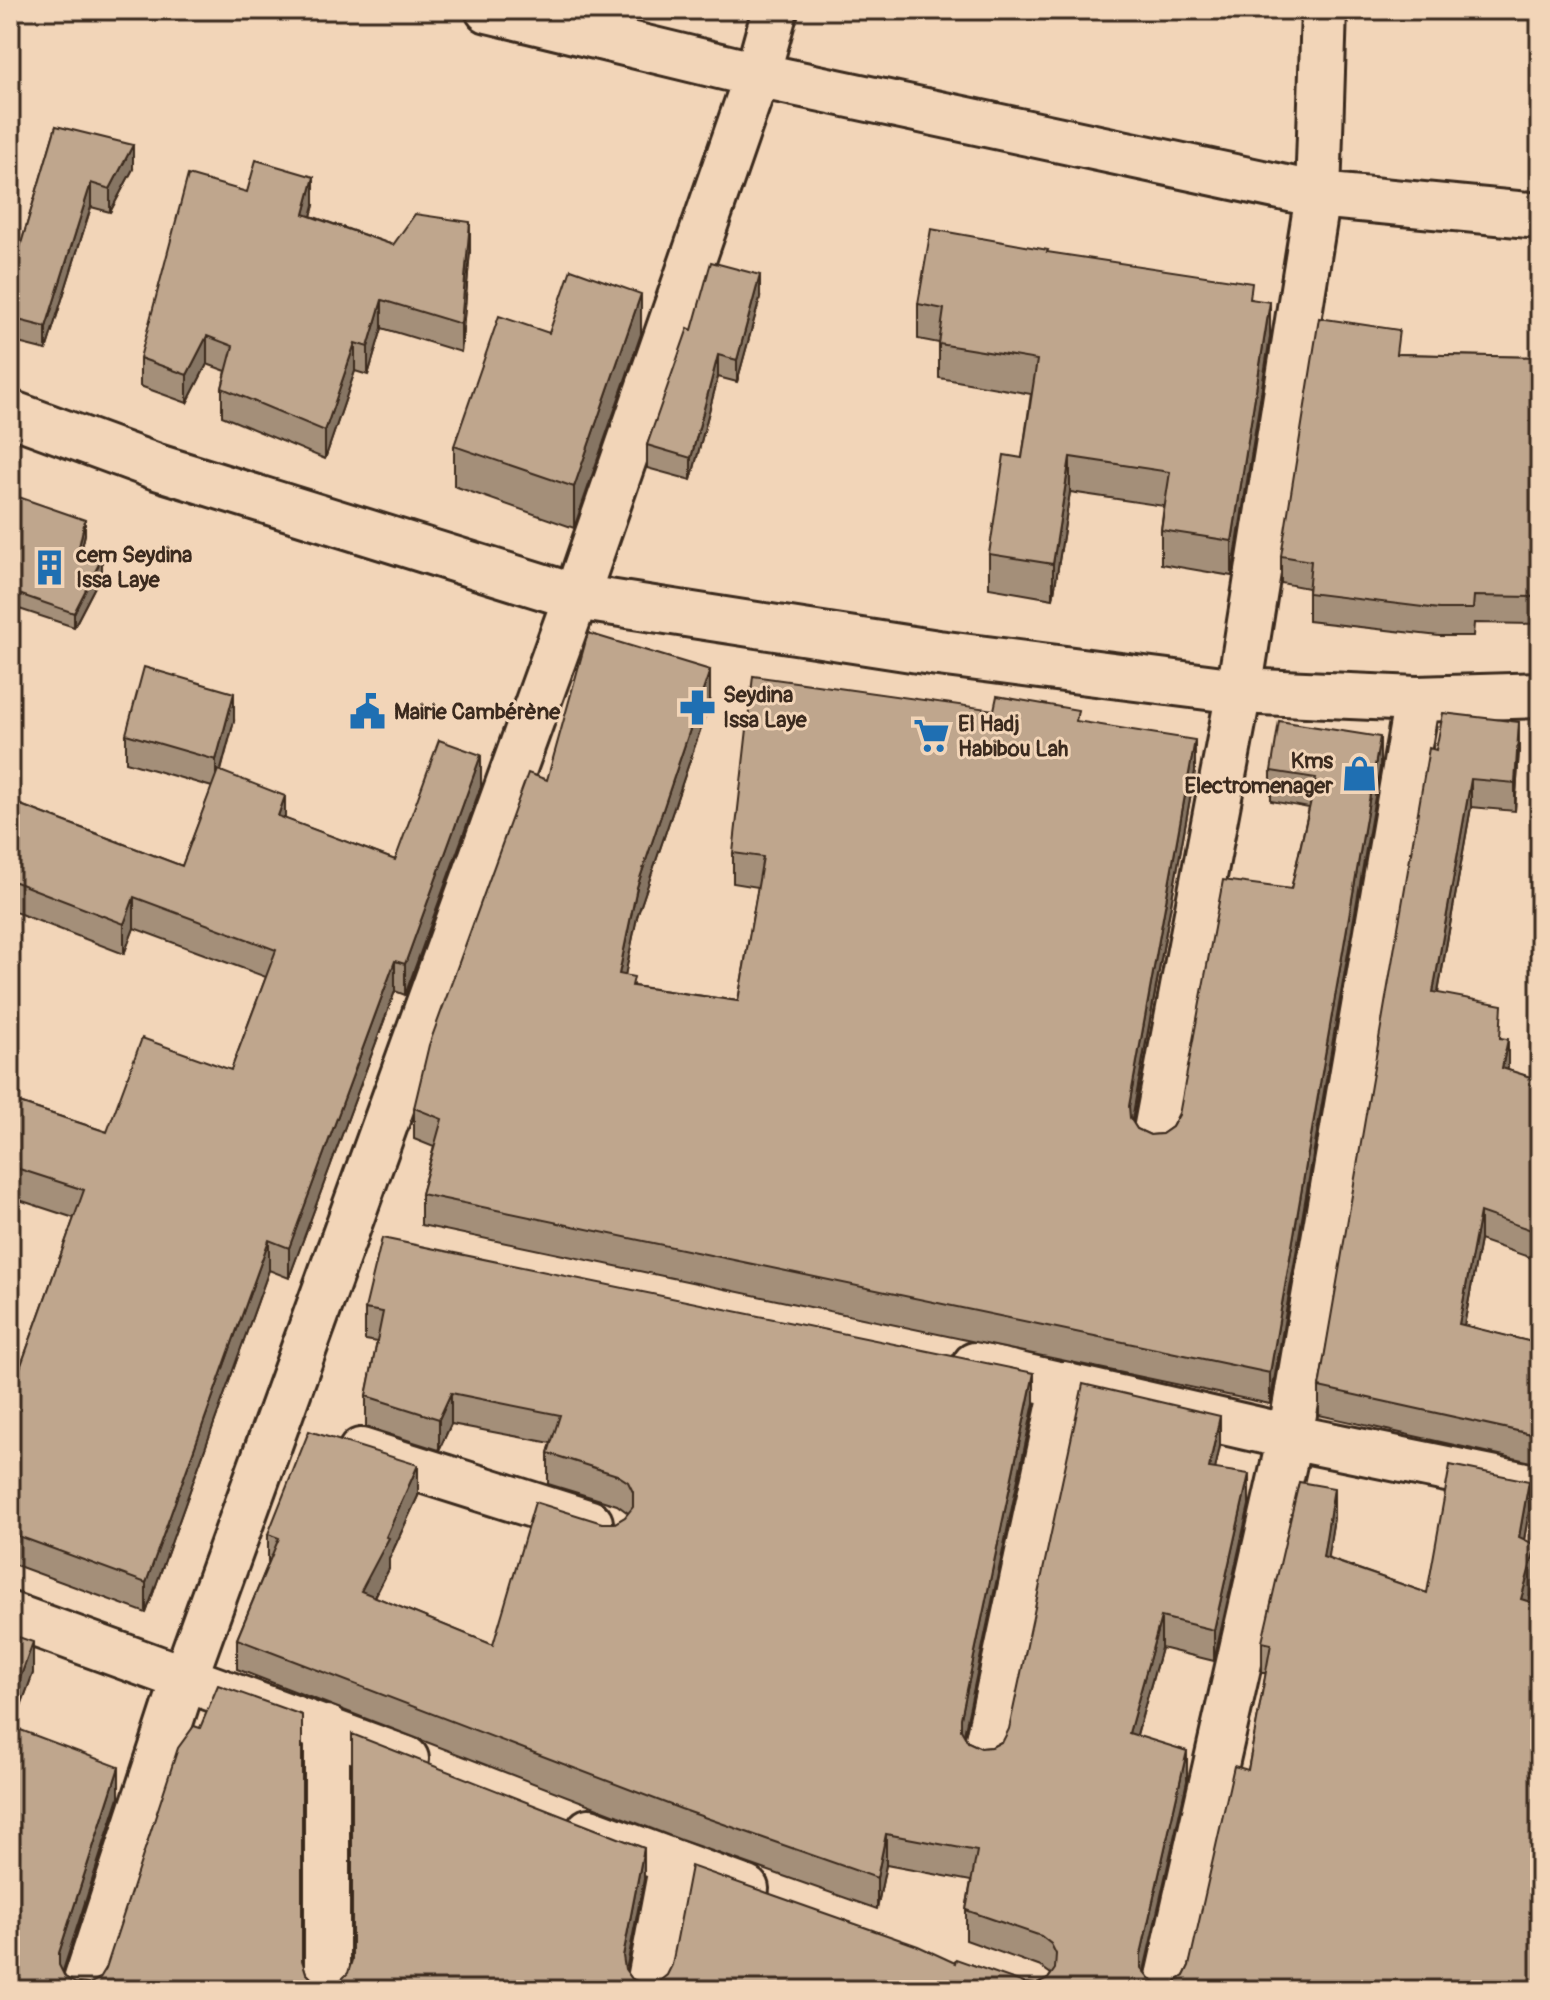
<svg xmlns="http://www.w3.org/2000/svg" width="1550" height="2000" viewBox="0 0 1550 2000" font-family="Pangolin,sans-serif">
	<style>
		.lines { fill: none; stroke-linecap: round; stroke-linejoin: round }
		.street-casing { stroke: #3b2a1e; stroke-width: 50 }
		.secondary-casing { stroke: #3b2a1e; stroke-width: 50 }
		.street { stroke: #f2d5b8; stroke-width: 44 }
		.secondary { stroke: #f2d5b8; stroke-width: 44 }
		.wall { fill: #a48f79; stroke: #3b2a1e; stroke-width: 2 }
		.shaded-wall { fill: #867463; stroke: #3b2a1e; stroke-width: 2 }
		.building { fill: #bfa68d; stroke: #3b2a1e; stroke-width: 2 }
		.labels { text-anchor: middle; stroke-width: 6; stroke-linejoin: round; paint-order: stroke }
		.poi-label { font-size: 22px; font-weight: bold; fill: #3b2a1e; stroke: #f2d5b8; text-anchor: start }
	</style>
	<rect width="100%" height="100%" fill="#f2d5b8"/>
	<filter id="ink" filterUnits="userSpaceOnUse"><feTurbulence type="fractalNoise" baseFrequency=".0125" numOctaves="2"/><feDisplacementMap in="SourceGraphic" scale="16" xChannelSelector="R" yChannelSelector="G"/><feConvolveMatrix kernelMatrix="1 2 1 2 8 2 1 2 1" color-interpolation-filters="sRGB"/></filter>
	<g filter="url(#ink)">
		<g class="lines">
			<defs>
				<path id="street" d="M488,10L757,75L1318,195L1540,216
					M1154,1141L1239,691L1318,195L1324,10
					M975,1365L1290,1437L1540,1488
					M361,1451L590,1523
					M10,1615L406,1759
					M985,1754L1064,1384
					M589,1831L746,1889
					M83,1990L185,1677L576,597L757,75L775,10
					M327,1990V1728
					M648,1990L672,1863
					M1165,1990L1290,1437L1417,699"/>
				<path id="secondary" d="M10,413L157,467L576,597L938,653L1239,691L1417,699L1540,695"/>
			</defs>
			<!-- street casing -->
			<use href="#street" class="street-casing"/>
			<!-- secondary casing -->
			<use href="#secondary" class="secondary-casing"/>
			<!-- street -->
			<use href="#street" class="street"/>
			<!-- secondary -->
			<use href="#secondary" class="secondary"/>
		</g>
		<!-- wall -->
		<path class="wall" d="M56,126L133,169L110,212L91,207L46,350L10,341V281Z
			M247,192L314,205L311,216L393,245L470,251L461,352L382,328L368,375L355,371L325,459L222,416V388L226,371L207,364L187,403L140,386V358Z
			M1048,253L1252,299L1270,337L1232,576L1161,564V530L1164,506L1070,492L1053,599L989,588V554L1022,458L1031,394L939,378V343L918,339V304Z
			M760,298L737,382L718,377L691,480L647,468V445L692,330Z
			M549,333L641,334L574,528L454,486V446Z
			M1399,354L1540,357V624L1474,623L1473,636H1439L1308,621V588L1281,583V556Z
			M10,494L85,534L82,548L102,573L74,627L10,606Z
			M710,701L637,917L625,975L634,986L738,1001L758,887L733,883V853L1078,722L1195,771L1132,1121L1137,1129L1150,1135L1162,1134L1172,1127L1291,889L1309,808L1271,801V771L1380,768L1270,1404L421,1225V1194L434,1147L414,1139V1108L547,780Z
			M234,721L221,771L285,819L395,860L481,786L405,995L395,991L289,1278L269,1270L146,1613L10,1563V1396L74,1218L10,1197V1100L107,1132L231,1070L266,977L134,928L124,954L10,910V801L182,866L212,787L126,762V734Z
			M1436,750H1519L1515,811L1471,807L1438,993L1501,1038L1508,1067L1507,1070L1540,1080V1261L1480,1240L1464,1326L1540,1344V1464L1319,1415V1387Z
			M365,1309L1034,1403L964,1735L968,1742L981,1748L992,1747L1003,1741L1220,1446L1215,1469L1249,1505L1214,1661L1161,1648L1137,1735L1187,1781L1144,1971L1149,1978L1159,1984L1173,1983L1184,1976L1189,1966L1248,1770L1266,1673H1262V1642L1334,1518L1327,1558L1427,1593L1529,1511L1524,1540L1536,1575L1529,1601L1540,1990H10V1634L33,1673L13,1727L119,1797L63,1972L65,1977L75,1983L89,1984L302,1960L306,1973L315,1982L328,1984L644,1879L626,1971L632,1979L643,1984L955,1963L1024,1983L1037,1984L1048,1979L1051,1974L1041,1967L966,1940V1910L971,1881L886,1865L877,1909L681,1840L237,1669V1639L268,1564V1534L418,1496L389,1559V1569L375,1597L493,1645L602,1523H615L625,1517L628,1513L617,1505L548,1484V1453L551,1443L451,1424L439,1450L366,1427V1396L377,1342L365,1340Z"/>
		<!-- shaded-wall -->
		<path class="shaded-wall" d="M133,145V169L110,212V189Z
			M314,177V205L304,242V214Z
			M91,183V207L46,350V327Z
			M470,222V251L461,352V324Z
			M760,275V298L737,382V360Z
			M641,294V334L574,528V487Z
			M382,300V328L368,375V347Z
			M1270,302V337L1232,576V541Z
			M207,336V364L187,403V375Z
			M355,343V371L325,459V431Z
			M718,355V377L691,480V458Z
			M1070,457V492L1053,599V564Z
			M85,520V534L79,561V547Z
			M102,558V573L74,627V613Z
			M710,670V701L637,917L619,1005V974L637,887Z
			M234,693V721L216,788V760Z
			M1519,722V750L1515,811V783Z
			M1380,737V768L1270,1404V1373Z
			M1195,740V771L1129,1136V1106Z
			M481,755V786L405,995V964Z
			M1471,779V807L1433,1020V992Z
			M285,796V826L278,816Z
			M134,897V928L124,954V924Z
			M395,961V991L289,1278V1248Z
			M1508,1039V1067L1502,1096V1068Z
			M1480,1212V1240L1459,1352V1324Z
			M269,1240V1270L146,1613V1583Z
			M1034,1373V1403L961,1749V1718Z
			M451,1393V1424L439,1450V1419Z
			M1220,1416V1446L1209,1498V1468Z
			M418,1465V1496L389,1559V1569L361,1622V1591Z
			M1249,1474V1505L1214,1661V1630Z
			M1529,1481V1511L1519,1568V1537Z
			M1334,1488V1518L1323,1587V1557Z
			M1536,1545V1575L1521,1629V1599Z
			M1161,1617V1648L1129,1763V1733Z
			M33,1642V1673L10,1736V1706Z
			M1187,1751V1781L1141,1984V1954Z
			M119,1767V1797L59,1983V1953Z
			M886,1834V1865L877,1909V1878Z
			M644,1848V1879L623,1986V1956Z"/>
		<!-- building -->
		<path class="building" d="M56,126L133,145L110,189L91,183L46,327L10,318V281Z
			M256,160L314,177L304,214L393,245L415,214L470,222L461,324L382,300L368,347L355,343L325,431L222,388L233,346L207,336L187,375L140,358L188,175L247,192Z
			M931,229L1048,250L1047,252L1252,283L1250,299L1270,302L1232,541L1161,530L1170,472L1070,457L1053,564L989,554L1004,455L1022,458L1037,360L939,344L944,309L918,304Z
			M711,262L760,275L737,360L718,355L691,458L647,445L688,328L692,330Z
			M571,269L641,294L574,487L454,446L499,316L549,333Z
			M1319,318L1399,330L1396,354L1540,357V597L1474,596L1473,609H1439L1308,593L1311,561L1281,556Z
			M10,494L85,520L79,547L102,558L74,613L10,591Z
			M588,633L710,670L637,887L619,974L634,977L632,986L738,1001L763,857L733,853L753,676L994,710L997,696L1078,710L1076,721L1195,740L1129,1106L1130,1118L1137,1129L1150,1135L1162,1134L1172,1127L1179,1115L1223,880L1291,889L1316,778L1271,771L1279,721L1380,737L1270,1373L421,1194L442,1119L414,1108L429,1045L528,773L547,780Z
			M144,667L234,693L216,760L126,734Z
			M1443,713L1519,722L1515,783L1471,779L1433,992L1502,1005L1500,1038L1508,1039L1502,1068L1540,1080V1233L1480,1212L1459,1324L1540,1344V1436L1319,1387L1429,748L1436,750Z
			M439,740L481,755L405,964L395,961L289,1248L269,1240L146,1583L10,1533V1396L84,1190L10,1166V1100L107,1132L142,1038L231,1070L276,950L134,897L124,924L10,880V801L182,866L218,770L285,796L278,816L395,860Z
			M382,1238L1034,1373L961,1718V1730L968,1742L981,1748L992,1747L1003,1741L1009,1729L1083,1384L1220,1416L1209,1468L1249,1474L1214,1630L1161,1617L1129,1733L1187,1751L1141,1954V1968L1149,1978L1159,1984L1173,1983L1184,1976L1189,1966L1234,1766L1248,1770L1271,1644L1262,1642L1299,1482L1334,1488L1323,1557L1427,1593L1450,1465L1529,1481L1519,1537L1536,1545L1521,1599L1540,1605V1990H10V1726L119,1767L59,1953V1965L65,1977L75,1983L89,1984L100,1978L106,1968L178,1748L194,1726L200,1728L218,1685L302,1715V1960L306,1973L315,1982L328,1984L339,1982L348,1973L352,1960V1734L644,1848L623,1956L625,1969L632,1979L643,1984L657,1983L667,1975L672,1965L691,1866L918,1946L955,1963L956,1959L1024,1983L1037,1984L1048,1979L1055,1969L1056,1954L1051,1944L1041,1936L966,1910L977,1851L886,1834L877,1878L681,1809L237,1639L279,1538L268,1534L309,1431L418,1465L386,1537L389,1538L361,1591L493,1645L535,1502L602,1523H615L625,1517L633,1507V1492L628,1482L617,1475L548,1453L560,1415L451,1393L439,1419L366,1396L383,1312L365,1309Z
			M10,1634L33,1642L10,1706Z"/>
	</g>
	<!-- icons -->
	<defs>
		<symbol id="building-bare" viewBox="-9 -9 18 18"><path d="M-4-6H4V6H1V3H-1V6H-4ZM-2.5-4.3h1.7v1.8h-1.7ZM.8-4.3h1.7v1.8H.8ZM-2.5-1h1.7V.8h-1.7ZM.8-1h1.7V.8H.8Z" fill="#1f6fb2" stroke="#f2d5b8" stroke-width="2.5" paint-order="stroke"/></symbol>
		<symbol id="pharmacy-bare" viewBox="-9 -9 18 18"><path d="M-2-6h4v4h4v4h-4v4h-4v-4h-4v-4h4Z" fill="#1f6fb2" stroke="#f2d5b8" stroke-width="2.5" paint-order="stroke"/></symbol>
		<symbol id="civic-bare" viewBox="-9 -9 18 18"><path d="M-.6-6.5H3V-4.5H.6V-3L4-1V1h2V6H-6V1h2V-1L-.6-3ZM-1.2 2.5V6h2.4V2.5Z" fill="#1f6fb2" stroke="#f2d5b8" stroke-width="2.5" paint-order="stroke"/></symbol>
		<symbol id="supermarket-bare" viewBox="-9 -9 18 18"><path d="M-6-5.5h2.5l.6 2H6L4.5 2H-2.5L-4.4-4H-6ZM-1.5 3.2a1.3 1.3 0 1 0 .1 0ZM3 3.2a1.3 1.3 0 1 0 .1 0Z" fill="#1f6fb2" stroke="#f2d5b8" stroke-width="2.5" paint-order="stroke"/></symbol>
		<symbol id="shop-bare" viewBox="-9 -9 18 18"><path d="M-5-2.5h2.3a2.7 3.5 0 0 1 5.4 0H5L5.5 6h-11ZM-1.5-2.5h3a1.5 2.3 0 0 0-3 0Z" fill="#1f6fb2" stroke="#f2d5b8" stroke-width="2.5" paint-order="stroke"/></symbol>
	</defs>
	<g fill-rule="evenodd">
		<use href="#building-bare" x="24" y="542" width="51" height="51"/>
		<use href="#pharmacy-bare" x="672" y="682" width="51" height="51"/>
		<use href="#civic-bare" x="342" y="686" width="51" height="51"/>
		<use href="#supermarket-bare" x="906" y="710" width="51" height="51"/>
		<use href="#shop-bare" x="1334" y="748" width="51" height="51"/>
	</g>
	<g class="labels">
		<!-- poi labels -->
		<g class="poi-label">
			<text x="76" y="562">cem Seydina<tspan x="76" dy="25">Issa Laye</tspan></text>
			<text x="723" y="702">Seydina<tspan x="723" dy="25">Issa Laye</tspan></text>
			<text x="394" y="719">Mairie Cambérène</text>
			<text x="958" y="731">El Hadj<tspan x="958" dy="25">Habibou Lah</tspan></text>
			<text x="1333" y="768" text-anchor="end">Kms<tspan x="1333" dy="25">Electromenager</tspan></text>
		</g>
	</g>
	<!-- margin -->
	<rect width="1550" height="2000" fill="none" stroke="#f2d5b8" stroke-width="40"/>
	<rect x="20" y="20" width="1510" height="1960" fill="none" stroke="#3b2a1e" stroke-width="3" filter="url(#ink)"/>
</svg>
